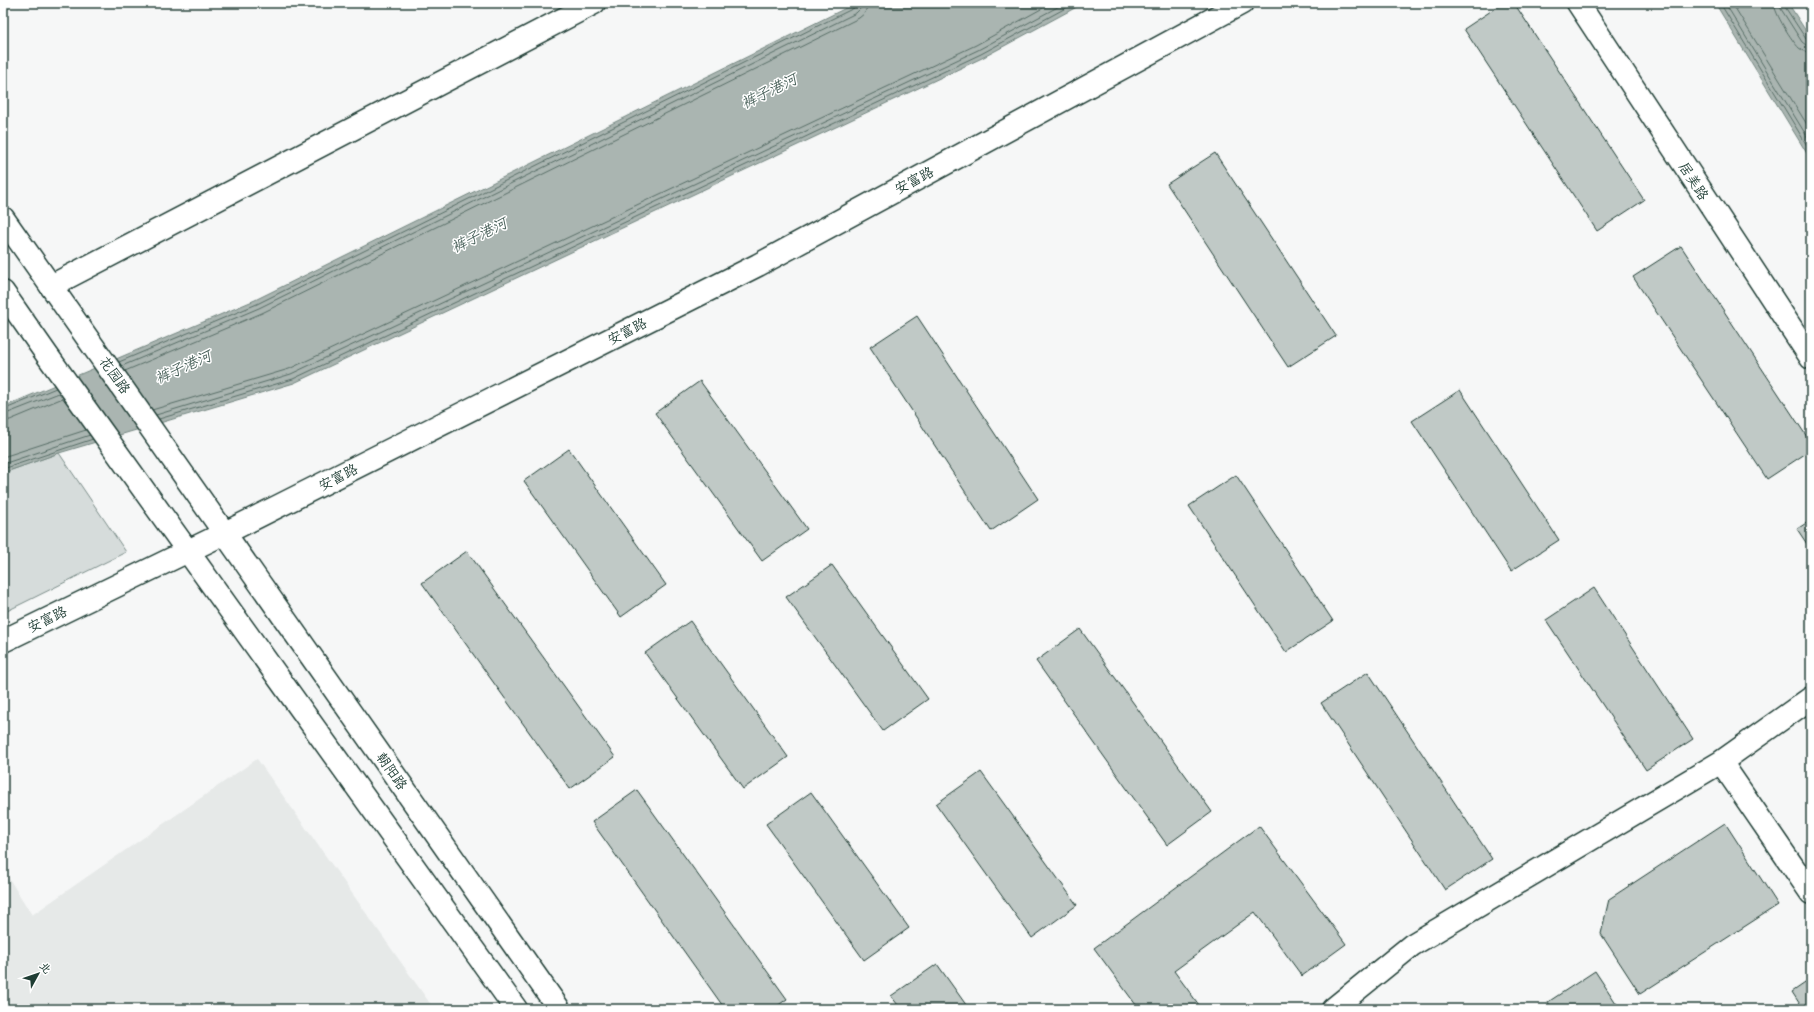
<svg xmlns="http://www.w3.org/2000/svg" width="1814" height="1012" viewBox="0 0 1814 1012" font-family="Itim,'LXGW WenKai TC',sans-serif">
	<style>
		.built { fill: #e6e9e8 }
		.green { fill: #d6dcdb; stroke: #7a8c88 }
		.water { fill: #aab5b1; stroke: #72857f }
		.lines { fill: none; stroke-linecap: round; stroke-linejoin: round }
		.shore { stroke: #576d66; stroke-width: 1 }
		.building { fill: #c0c9c6; stroke: #1f3d34 }
		.minor-casing { stroke: #1f3d34; stroke-width: 25 }
		.tertiary-casing { stroke: #1f3d34; stroke-width: 25 }
		.secondary-casing { stroke: #1f3d34; stroke-width: 25 }
		.minor { stroke: #fff; stroke-width: 22 }
		.tertiary { stroke: #fff; stroke-width: 22 }
		.secondary { stroke: #fff; stroke-width: 22 }
		.labels { text-anchor: middle; stroke-width: 3; stroke-linejoin: round; paint-order: stroke }
		.street-label { font-size: 14px; fill: #1f3d34; stroke: #fff }
		.water-label { font-size: 15px; font-style: italic; fill: #49615a; stroke: #fff }
	</style>
	<rect width="100%" height="100%" fill="#f6f7f7"/>
	<filter id="ink" filterUnits="userSpaceOnUse"><feTurbulence type="fractalNoise" baseFrequency=".025" numOctaves="2"/><feDisplacementMap in="SourceGraphic" scale="8" xChannelSelector="R" yChannelSelector="G"/><feConvolveMatrix kernelMatrix="1 2 1 2 8 2 1 2 1" color-interpolation-filters="sRGB"/></filter>
	<g filter="url(#ink)">
		<!-- built -->
		<path class="built" d="M257,759L434,1009H3V869L32,915Z"/>
		<!-- green -->
		<path class="green" d="M59,453L126,552L3,613V473Z"/>
		<!-- water -->
		<path class="water" d="M856,3H1084L982,58L294,383L59,453L3,473V407L255,300Z
			M1715,3H1788L1811,39V160Z"/>
		<g class="lines">
			<!-- shore -->
			<path class="shore" d="M1720,3L1811,152
				M1725,3L1811,143
				M1732,3L1811,131
				M1774,3C1774,13 1792,41 1799,48C1803,51 1806,52 1811,52
				M1780,3L1781,9L1802,42L1806,45L1811,46
				M1785,3V7L1806,39L1811,41
				M119,362L257,304L854,8L857,3
				M122,366L259,308L856,13L861,8L862,3
				M125,371L262,313L859,18L865,13L868,3
				M3,410L56,388
				M152,410L289,369L976,45L1052,3
				M3,415L59,393
				M156,415L291,374L978,50L1065,3
				M159,419L293,379L981,54L1075,3
				M3,421L10,420L63,398
				M3,457L86,430
				M3,464L90,435
				M3,469L93,439"/>
		</g>
		<!-- building -->
		<path class="building" d="M1503,3H1514L1644,200L1597,231L1464,29Z
			M1215,153L1336,336L1288,367L1167,184Z
			M1681,246L1811,443V450L1767,479L1633,277Z
			M917,316L1038,499L991,531L870,347Z
			M700,381L807,529L762,561L655,413Z
			M1460,390L1559,540L1511,571L1412,421Z
			M569,449L666,585L621,617L524,481Z
			M1236,475L1333,621L1286,652L1189,506Z
			M1811,520V550L1797,529Z
			M467,551L615,757L570,789L422,583Z
			M832,565L928,699L883,731L786,597Z
			M1594,588L1693,739L1646,770L1546,620Z
			M690,621L788,757L743,789L645,653Z
			M1080,629L1212,812L1167,845L1036,661Z
			M1368,672L1492,859L1445,890L1321,703Z
			M981,772L1077,905L1032,938L936,804Z
			M637,790L787,999L773,1009H725L592,822Z
			M811,792L909,928L864,960L766,824Z
			M1725,823L1778,905L1640,994L1601,934L1609,899Z
			M1259,826L1346,944L1302,976L1255,912L1174,971L1202,1009H1139L1094,948Z
			M937,964L969,1009H901L891,996Z
			M1595,971L1620,1009H1552L1548,1002Z
			M1811,979V1009H1803L1792,992Z"/>
		<g class="lines">
			<defs>
				<path id="minor" d="M51,286L594,3
					M1721,762L1811,893
					M1333,1009L1412,945L1721,762L1811,698"/>
				<path id="tertiary" d="M1578,3L1811,358
					M3,641L225,533L758,265L1242,3"/>
				<path id="secondary" d="M3,218L559,1009
					M3,292L47,355L516,1009"/>
			</defs>
			<!-- minor casing -->
			<use href="#minor" class="minor-casing"/>
			<!-- tertiary casing -->
			<use href="#tertiary" class="tertiary-casing"/>
			<!-- secondary casing -->
			<use href="#secondary" class="secondary-casing"/>
			<!-- minor -->
			<use href="#minor" class="minor"/>
			<!-- tertiary -->
			<use href="#tertiary" class="tertiary"/>
			<!-- secondary -->
			<use href="#secondary" class="secondary"/>
		</g>
	</g>
	<g class="labels">
		<!-- street labels -->
		<g class="street-label">
			<text transform="translate(914 180) rotate(-28)" y="5">安富路</text>
			<text transform="translate(1694 181) rotate(57)" y="5">居美路</text>
			<text transform="translate(627 331) rotate(-27)" y="5">安富路</text>
			<text transform="translate(115 375) rotate(55)" y="5">花园路</text>
			<text transform="translate(338 477) rotate(-27)" y="5">安富路</text>
			<text transform="translate(47 619) rotate(-26)" y="5">安富路</text>
			<text transform="translate(392 771) rotate(55)" y="5">朝阳路</text>
		</g>
		<!-- water labels -->
		<g class="water-label">
			<text transform="translate(769 91) rotate(-26)" y="5">裤子港河</text>
			<text transform="translate(479 235) rotate(-26)" y="5">裤子港河</text>
			<text transform="translate(183 367) rotate(-24)" y="5">裤子港河</text>
		</g>
	</g>
	<!-- margin -->
	<rect width="1814" height="1012" fill="none" stroke="#fff" stroke-width="16"/>
	<rect x="8" y="8" width="1798" height="996" fill="none" stroke="#1f3d34" stroke-width="1.5" filter="url(#ink)"/>
	<!-- north arrow -->
	<g transform="translate(38 974) rotate(50)" stroke="#ffffff" stroke-width="3" paint-order="stroke">
	<path d="M0-3L7 15L0 10L-7 15Z" fill="#1f3d34"/>
	<text y="-6" font-size="11" font-weight="bold" text-anchor="middle" fill="#1f3d34">北</text>
	</g>
</svg>
